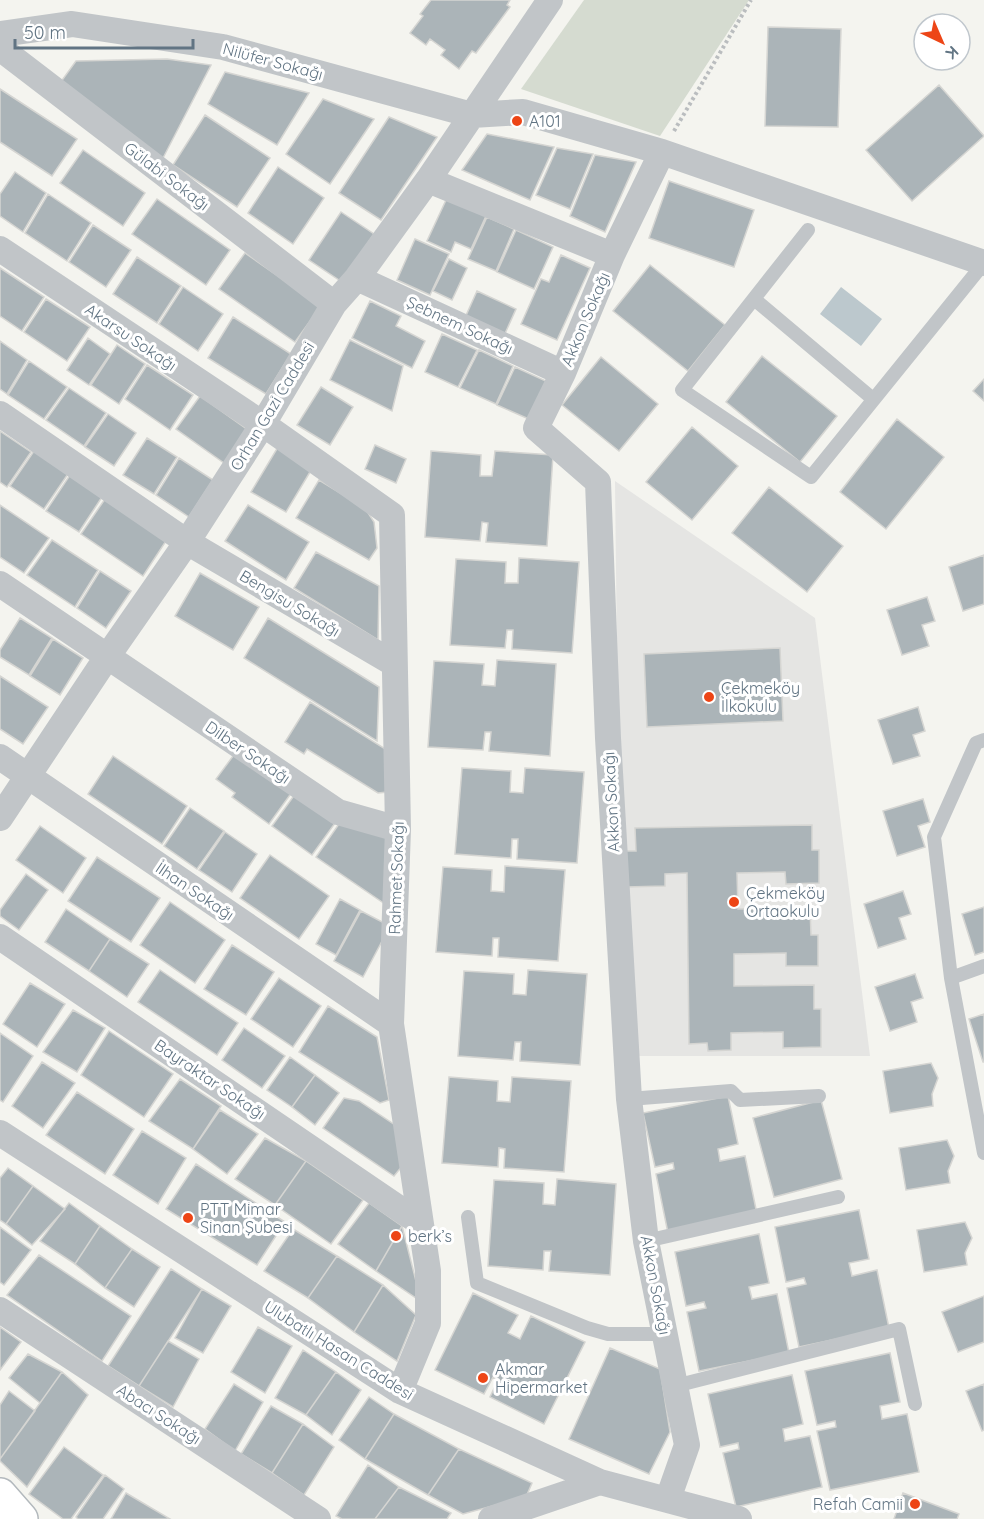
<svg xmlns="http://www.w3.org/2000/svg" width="984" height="1519" viewBox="0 0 984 1519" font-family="Quicksand,sans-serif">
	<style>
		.built { fill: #e5e5e3 }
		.green { fill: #d5dbd0 }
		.water { fill: #bcc8cd }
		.building { fill: #abb4b8; stroke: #d5d5d2; stroke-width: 1.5 }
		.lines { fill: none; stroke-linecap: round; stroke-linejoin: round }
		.secondary-casing { stroke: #b3b9bd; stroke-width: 36 }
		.path { stroke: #babdbf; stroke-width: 4; stroke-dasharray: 3 3; stroke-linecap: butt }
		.lane { stroke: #c1c5c8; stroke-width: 14 }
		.street { stroke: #c1c5c8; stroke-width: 26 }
		.secondary { stroke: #fff; stroke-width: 33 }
		.poi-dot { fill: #ed4516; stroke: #fff; stroke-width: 2 }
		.labels { text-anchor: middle; stroke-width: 6; stroke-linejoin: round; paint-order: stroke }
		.street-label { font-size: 16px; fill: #617483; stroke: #fff }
		.poi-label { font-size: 16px; fill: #617483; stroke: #fff; text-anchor: start }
	</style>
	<rect width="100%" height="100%" fill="#f4f4ef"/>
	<!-- built -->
	<path class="built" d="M615,481L815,618L870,1056H617L618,748Z"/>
	<!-- green -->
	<path class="green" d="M584,0H749L660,136L521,89Z"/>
	<!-- water -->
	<path class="water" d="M841,287L882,319L861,346L820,314Z"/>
	<!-- building -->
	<path class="building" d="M431,0H510L507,5L510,7L476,53L472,51L459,69L441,55L445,50L430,39L426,45L410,33L423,16L420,14Z
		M768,27L841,29L838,127L765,126Z
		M167,59L211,65L163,158L60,83L76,61Z
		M225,72L309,93L277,145L208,104Z
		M939,85L984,136L912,201L866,150Z
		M0,89L77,139L52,176L0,142Z
		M323,99L374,119L330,184L286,154Z
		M205,115L270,158L237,207L173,165Z
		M389,117L437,137L381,220L339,193Z
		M487,134L554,147L530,200L462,170Z
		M557,148L593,154L570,209L536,195Z
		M83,150L145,193L123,226L60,183Z
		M595,155L636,162L605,232L570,216Z
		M278,167L324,198L293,244L248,213Z
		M15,172L46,193L23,232L0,216V194Z
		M669,181L754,210L734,267L649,238Z
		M48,194L91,223L67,261L25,233Z
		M447,198L486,216L471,249L455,242L451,252L427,241Z
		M157,199L230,250L206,285L132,234Z
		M341,212L374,234L342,282L309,260Z
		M487,217L514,229L496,271L468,259Z
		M93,225L131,250L106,287L69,262Z
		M516,230L553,247L534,289L497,272Z
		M415,239L449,254L430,295L397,280Z
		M245,253L321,306L295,342L219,289Z
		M561,255L590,268L557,340L521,324L541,279L549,282Z
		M137,257L181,286L157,323L113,294Z
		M449,259L467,268L452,300L433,291Z
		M650,265L725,325L688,371L613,311Z
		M0,268L44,297L22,331L0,316Z
		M183,287L223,314L198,351L159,324Z
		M477,291L516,309L503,338L464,320Z
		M46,299L90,327L67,361L24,332Z
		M370,301L401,316L396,326L425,341L412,368L352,338Z
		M233,317L291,354L266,394L208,358Z
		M442,334L477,350L458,387L425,372Z
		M88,338L110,354L89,385L67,370Z
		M350,340L403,366L392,411L330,380Z
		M0,341L27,360L7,394L0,389Z
		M117,345L145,364L119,404L91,385Z
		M479,350L513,366L496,404L460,388Z
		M762,356L837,416L800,462L726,402Z
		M601,357L658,404L619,451L562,405Z
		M29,361L67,387L44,419L8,395Z
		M147,365L193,395L170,430L125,399Z
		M515,367L548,382L531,420L497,405Z
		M984,379V401L973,391Z
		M321,387L353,407L330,445L297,425Z
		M69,388L106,413L84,446L46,420Z
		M200,396L248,430L224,463L176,429Z
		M108,414L136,433L114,466L85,447Z
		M897,419L944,457L886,529L840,492Z
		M692,427L738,466L692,520L646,482Z
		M0,431L31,452L7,487L0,482Z
		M147,438L177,457L154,494L123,475Z
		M375,445L406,459L396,483L365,469Z
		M278,447L313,467L286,512L251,492Z
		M34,451L68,474L44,509L10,486Z
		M431,451L481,455L480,476H492L495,451L553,455L547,546L486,542L488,523L482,522L480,541L425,537Z
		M179,458L213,480L189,517L156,495Z
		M70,475L102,497L79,532L46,511Z
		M319,480L365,508L374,522L377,548L369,560L296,518Z
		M769,487L843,546L807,592L732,533Z
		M105,499L166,541L143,576L81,534Z
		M0,505L49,538L24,573L0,557Z
		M248,505L309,542L286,580L225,541Z
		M52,540L98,570L75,607L27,575Z
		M316,552L379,586L378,640L294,588Z
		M984,555V604L963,611L949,567Z
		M519,558L579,562L572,653L512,649L513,630H507L505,648L450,645L456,559L506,562L505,583H518Z
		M100,571L131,591L106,628L77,608Z
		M200,573L259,607L233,650L175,616Z
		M927,597L935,621L922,625L929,646L902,655L887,610Z
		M20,618L52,638L29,675L0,657V650Z
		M268,618L379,687L377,741L244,658Z
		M53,639L83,658L60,695L30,676Z
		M780,648L783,721L647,727L644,654Z
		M497,660L556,664L550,756L489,751L491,732H485L483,750L428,747L434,661L484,664L482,685L495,686Z
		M0,676L48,707L23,744L0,729Z
		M310,702L395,755L388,792L378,793L307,749L304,754L285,742Z
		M918,707L925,731L913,735L920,756L893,764L878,720Z
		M239,748L295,788L269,824L232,797L235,793L216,779Z
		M113,756L187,806L162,844L88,794Z
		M462,768L511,771L510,792L523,793L525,768L584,772L577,863L517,859L518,839H512L511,858L455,854Z
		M298,790L338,819L312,855L272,826Z
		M923,799L930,822L918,826L925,847L897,856L883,811Z
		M190,808L224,831L197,869L164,846Z
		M341,821L395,830L385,904L316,857Z
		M812,825V850H819V883L786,884L785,872L737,873L738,909L810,908L811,935H818V966H786V953L734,954V986L814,985V1009H821V1047L783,1048V1032L731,1033V1050L708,1051L707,1043L689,1044L687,873L665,874V886L625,887L624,851H636L635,828Z
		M40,826L86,858L63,893L16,860Z
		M225,832L257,854L232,892L199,870Z
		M270,855L329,896L299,939L240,898Z
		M97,857L160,898L131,942L68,901Z
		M505,866L565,870L558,961L498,957L499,938H493L492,956L436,952L443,867L492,870L491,891L504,892Z
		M26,874L48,890L19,930L0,916V910Z
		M903,891L911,914L899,918L906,939L878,948L864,904Z
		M340,899L360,910L336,955L316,944Z
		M170,902L225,940L195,983L140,945Z
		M984,907V952L975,955L962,914Z
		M66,909L110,939L89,971L45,942Z
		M361,911L390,926L363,977L334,961Z
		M110,939L149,964L127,997L89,971Z
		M232,945L274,972L246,1015L204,989Z
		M160,970L238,1023L217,1055L138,1002Z
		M528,970L587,974L580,1065L520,1061L521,1042H515L513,1060L458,1056L464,971L514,974L513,994L526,995Z
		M915,974L923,998L911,1002L917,1022L890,1031L875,987Z
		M279,978L321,1006L293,1047L251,1019Z
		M30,983L65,1004L37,1047L3,1024Z
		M328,1006L377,1037L389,1100L380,1103L299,1052Z
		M73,1010L105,1028L77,1072L43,1052Z
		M984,1014V1062H983L969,1019Z
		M244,1028L285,1056L262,1088L222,1060Z
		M109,1031L173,1074L144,1117L81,1075Z
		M0,1033L33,1056L3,1102L0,1100Z
		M290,1057L315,1075L292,1107L267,1090Z
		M42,1062L75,1083L43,1128L12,1106Z
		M931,1063L938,1078L932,1094L933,1106L890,1113L883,1071Z
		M315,1075L339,1093L315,1125L292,1107Z
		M449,1077L498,1081L497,1101L510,1102L512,1077L571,1081L564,1172L504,1168L505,1149L499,1148L498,1167L442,1163Z
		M180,1079L221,1106L193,1149L149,1121Z
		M77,1092L134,1129L105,1174L46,1135Z
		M728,1096L738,1144L718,1149L720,1161L745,1156L757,1214L668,1233L656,1174L674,1169L673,1163L655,1167L643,1113Z
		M344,1098L359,1101L395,1125L403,1165L394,1176L323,1128Z
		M821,1100L842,1179L774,1197L753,1118Z
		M220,1110L258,1134L227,1174L193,1149Z
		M142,1131L186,1158L158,1204L113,1175Z
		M265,1138L306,1161L275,1205L235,1179Z
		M947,1140L954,1156L948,1171L950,1183L906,1190L899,1148Z
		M306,1161L363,1200L331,1244L275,1205Z
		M196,1164L285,1222L257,1265L166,1209Z
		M8,1168L33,1186L6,1224L0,1220V1178Z
		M557,1179L616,1184L610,1275L549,1271L551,1251H544L543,1270L488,1266L494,1180L544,1183L543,1204L555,1205Z
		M33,1186L65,1209L32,1245L6,1224Z
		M69,1203L100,1226L75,1264L40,1241Z
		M369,1203L402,1226L376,1271L338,1244Z
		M859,1210L869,1259L849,1263L852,1276L877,1270L889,1328L799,1347L787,1288L806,1284L804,1278L786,1282L775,1227Z
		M965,1222L972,1238L965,1253L967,1265L924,1272L917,1230Z
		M100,1226L132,1249L105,1288L75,1264Z
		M402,1226L418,1289L416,1298L376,1271Z
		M0,1227L31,1250L4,1285L0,1282Z
		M293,1229L337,1256L308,1298L264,1271Z
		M759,1234L769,1283L749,1287L752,1299L777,1294L789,1353L699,1371L687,1312L706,1308L704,1302L686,1306L675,1252Z
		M132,1249L160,1267L134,1307L105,1288Z
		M39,1255L131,1316L102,1361L7,1295Z
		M337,1256L383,1285L354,1332L308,1298Z
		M171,1269L202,1289L139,1386L108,1366Z
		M383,1285L416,1315L397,1361L354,1332Z
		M202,1289L231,1306L203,1353L175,1338Z
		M473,1293L518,1315L508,1333L520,1339L531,1316L585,1342L544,1424L490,1397L498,1380L493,1377L484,1394L435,1370Z
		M984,1296V1342L958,1352L942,1312Z
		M0,1327L21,1342L0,1370Z
		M258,1327L292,1346L265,1393L231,1372Z
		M168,1341L199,1359L173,1407L139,1386Z
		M610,1348L660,1369L670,1432L649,1474L569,1439Z
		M303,1350L336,1372L306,1415L275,1398Z
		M890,1353L900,1402L880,1406L882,1419L907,1414L919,1472L830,1490L817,1431L836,1427L835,1421L817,1425L805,1371Z
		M28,1354L62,1372L40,1403L9,1378Z
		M62,1372L88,1395L27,1487L0,1461V1459Z
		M336,1372L361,1390L332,1435L306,1415Z
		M792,1375L803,1424L783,1429L785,1441L810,1436L822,1487L736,1507L723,1453L739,1449L738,1443L720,1447L708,1394Z
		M234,1384L263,1402L235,1451L205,1429Z
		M984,1384V1430L982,1431L966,1391Z
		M9,1391L35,1411L0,1459V1405Z
		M369,1397L394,1414L365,1459L339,1440Z
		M271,1406L303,1424L272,1473L241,1454Z
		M394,1414L459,1449L428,1495L365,1459Z
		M303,1424L334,1447L304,1495L272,1473Z
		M64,1447L103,1475L71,1519H63L29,1494Z
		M459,1449L532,1483L526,1497L463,1514L428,1495Z
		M368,1465L399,1487L375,1519H342L336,1516Z
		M105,1475L124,1489L103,1519H78L76,1517Z
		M399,1487L451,1513L447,1519H375Z
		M126,1493L170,1519H111Z
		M903,1493L959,1514L957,1519H894Z"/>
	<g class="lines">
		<defs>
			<path id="secondary" d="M0,1495L21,1519"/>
		</defs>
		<!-- secondary casing -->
		<use href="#secondary" class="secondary-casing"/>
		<!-- path -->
		<path class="path" d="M674,131L751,0"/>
		<!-- lane -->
		<path class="lane" d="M808,230L682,390L811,477L984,263
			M754,299L873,399
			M984,740L976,743L934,837L951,978L984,1153
			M951,978L984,966
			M629,1099L731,1091L740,1100L819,1096
			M468,1217L477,1283L587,1328L608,1334H665
			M646,1241L838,1197
			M675,1386L899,1329L915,1404"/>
		<!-- street -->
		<path class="street" d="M0,34L72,24L223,47L472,115L523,112L662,152L984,263
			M0,48L334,304
			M662,152L612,255L563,373L536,428L598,482L608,738L629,1099L646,1241L687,1445L668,1499
			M428,180L612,255
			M0,249L263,424L392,515L398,829L391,1024L428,1271V1323L400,1391
			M357,278L563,373
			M0,414L187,542L393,663
			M0,584L338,812L398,829
			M0,757L391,1024
			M0,818L107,657L187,542L263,424L334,304L357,278L428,180L550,0
			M0,937L419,1222
			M0,1133L400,1391L600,1482L739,1519
			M0,1310L318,1519
			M491,1519L600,1482"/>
		<!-- secondary -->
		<use href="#secondary" class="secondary"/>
	</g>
	<!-- markers -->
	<g class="poi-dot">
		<circle cx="517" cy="121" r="6"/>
		<circle cx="709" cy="697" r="6"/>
		<circle cx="734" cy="902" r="6"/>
		<circle cx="188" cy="1218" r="6"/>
		<circle cx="396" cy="1236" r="6"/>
		<circle cx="483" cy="1378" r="6"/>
		<circle cx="915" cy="1504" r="6"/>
	</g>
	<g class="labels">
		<!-- street labels -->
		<g class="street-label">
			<text transform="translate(273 61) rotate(15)" y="6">Nilüfer Sokağı</text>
			<text transform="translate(167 176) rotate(37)" y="6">Gülabi Sokağı</text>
			<text transform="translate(585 319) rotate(-67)" y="6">Akkon Sokağı</text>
			<text transform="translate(460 325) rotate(25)" y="6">Şebnem Sokağı</text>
			<text transform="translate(131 337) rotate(34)" y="6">Akarsu Sokağı</text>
			<text transform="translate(272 406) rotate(-59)" y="6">Orhan Gazi Caddesi</text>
			<text transform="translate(290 603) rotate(31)" y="6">Bengisu Sokağı</text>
			<text transform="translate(248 752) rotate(34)" y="6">Dilber Sokağı</text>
			<text transform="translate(611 802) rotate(-93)" y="6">Akkon Sokağı</text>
			<text transform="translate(396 878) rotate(-88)" y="6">Rahmet Sokağı</text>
			<text transform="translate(195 891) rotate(34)" y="6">İlhan Sokağı</text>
			<text transform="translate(210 1079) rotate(34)" y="6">Bayraktar Sokağı</text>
			<text transform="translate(656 1285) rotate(79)" y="6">Akkon Sokağı</text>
			<text transform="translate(339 1350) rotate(32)" y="6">Ulubatlı Hasan Caddesi</text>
			<text transform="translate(159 1414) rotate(33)" y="6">Abacı Sokağı</text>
		</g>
		<!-- poi labels -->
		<g class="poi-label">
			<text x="529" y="127">A101</text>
			<text x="721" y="694">Çekmeköy<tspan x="721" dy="18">İlkokulu</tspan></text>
			<text x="746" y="899">Çekmeköy<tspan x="746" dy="18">Ortaokulu</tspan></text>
			<text x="200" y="1215">PTT Mimar<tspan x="200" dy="18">Sinan Şubesi</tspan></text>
			<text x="408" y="1242">berk’s</text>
			<text x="495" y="1375">Akmar<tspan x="495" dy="18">Hipermarket</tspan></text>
			<text x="903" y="1510" text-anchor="end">Refah Camii</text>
		</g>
	</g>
	<!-- north arrow -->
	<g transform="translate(942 42) rotate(136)"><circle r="28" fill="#ffffff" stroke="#c0c7cd" stroke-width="1.5"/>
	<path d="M0-4.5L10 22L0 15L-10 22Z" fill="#ed4516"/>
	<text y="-9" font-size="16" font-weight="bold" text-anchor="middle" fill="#617483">K</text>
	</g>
	<!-- scale -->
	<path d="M15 39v9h178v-9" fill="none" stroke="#617483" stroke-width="3"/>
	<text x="24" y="39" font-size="18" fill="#617483" stroke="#ffffff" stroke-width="4.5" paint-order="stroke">50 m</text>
</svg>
